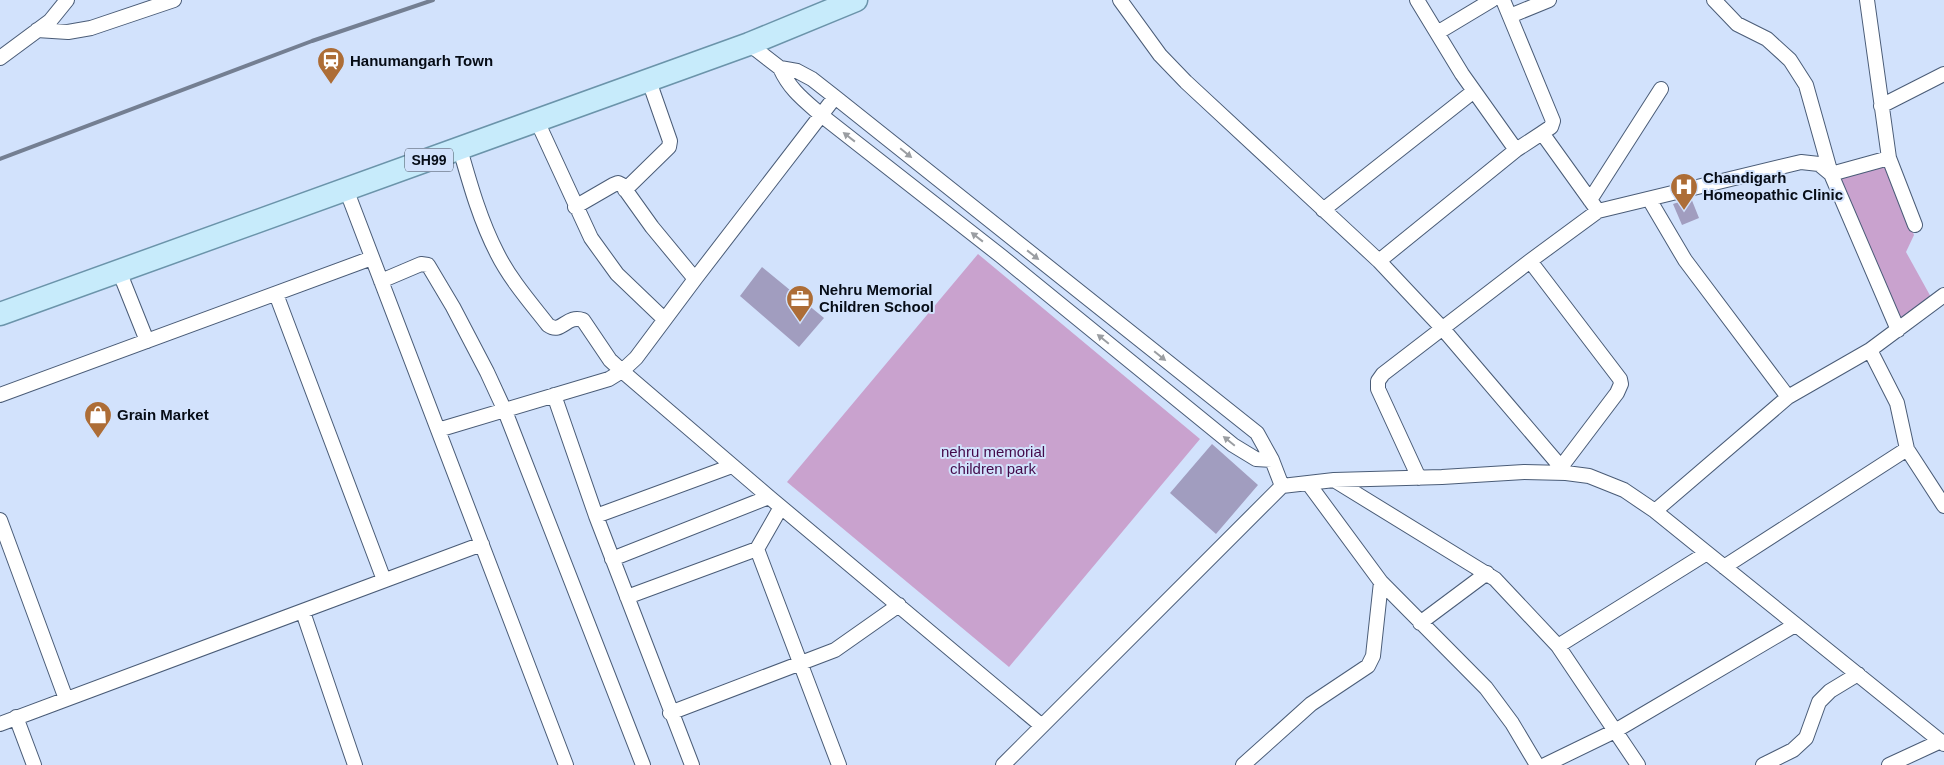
<svg xmlns="http://www.w3.org/2000/svg" width="1944" height="765" viewBox="0 0 1944 765" font-family="Helvetica,sans-serif">
	<style>
		.green { fill: #c9a2ce }
		.building { fill: #a19dbf }
		.lines { fill: none; stroke-linecap: round; stroke-linejoin: round }
		.street-casing { stroke: #4a5c77; stroke-width: 16 }
		.primary-casing { stroke: #6b94aa; stroke-width: 25 }
		.street { stroke: #fff; stroke-width: 14 }
		.primary { stroke: #c7ebfb; stroke-width: 22 }
		.rail { stroke: #747f92; stroke-width: 4 }
		.oneway { fill: #9b9ea2 }
		.labels { text-anchor: middle; stroke-width: 4; stroke-linejoin: round; paint-order: stroke }
		.shield { fill: #d2e2fc; stroke: #434c5b; stroke-width: 1 }
		.shield-label { font-size: 14px; font-weight: bold; fill: #060c16 }
		.poi-label { font-size: 15px; font-weight: bold; fill: #060c16; stroke: #d2e2fc; text-anchor: start }
		.park-label { font-size: 15px; fill: #430a4a; stroke: #d2e2fc }
	</style>
	<rect width="100%" height="100%" fill="#d2e2fc"/>
	<!-- green -->
	<path class="green" d="M1886,162L1914,235L1906,252L1932,299L1898,324L1867,251L1840,177Z
		M978,254L1200,439L1009,667L787,482Z"/>
	<!-- building -->
	<path class="building" d="M1691,198L1699,218L1682,225L1673,204Z
		M762,267L824,318L799,347L740,296Z
		M1212,444L1258,485L1216,534L1170,493Z"/>
	<g class="lines">
		<defs>
			<path id="street" d="M1120,0L1160,55L1186,82L1379,261L1443,329L1566,473
				M1417,0L1462,74L1516,150
				M1503,0L1553,121L1551,127L1542,133
				M1714,0L1737,24L1767,39L1790,60L1806,85L1831,174
				M1867,0L1889,158L1915,225
				M1510,16L1549,0
				M37,30L68,32L91,28L174,0
				M1437,33L1492,0
				M749,44L780,68L797,71L812,79L835,97L1257,433L1272,460L1282,486
				M0,58L50,21L67,0
				M780,68C790,90 804,100 821,115L1001,256L1233,445L1256,459L1272,460
				M1881,106L1944,74
				M537,121L591,238L617,274L664,319
				M460,149C470,184 480,220 497,253C510,279 530,302 548,325C562,335 566,314 583,320L610,360L622,371L636,358L695,279L835,97
				M1889,158L1831,174L1898,330
				M346,189L566,765
				M625,190L669,147L670,141L649,81
				M1649,199L1685,260L1788,397L1870,350
				M1590,200L1661,89
				M575,207L613,185L618,183L622,185L652,227L695,279
				M1323,210L1474,91
				M1379,261L1516,150L1542,133L1598,211
				M1530,261L1620,379L1621,384L1617,393L1561,467
				M119,271L147,341
				M381,281L421,264L428,265L453,307L487,372L505,411L643,765
				M276,294L384,580
				M1944,295L1870,350L1897,403L1907,449L1944,506
				M0,395L372,258
				M554,395L596,516L692,765
				M438,430L609,379L622,371L769,497L1042,726
				M1419,478L1378,389V381L1383,374L1530,261L1598,211L1801,162L1819,164L1831,174
				M1334,480L1495,579L1558,646L1638,765
				M781,507L757,549L839,765
				M1655,511L1788,397
				M596,516L732,466
				M0,520L66,699
				M612,559L769,497
				M1724,567L1907,449
				M1381,582L1486,688L1512,723L1537,765
				M627,597L757,549
				M303,612L355,765
				M1420,623L1487,573
				M1558,646L1707,553
				M670,713L835,650L899,605
				M16,717L34,765
				M0,724L482,544
				M1003,765L1282,486L1334,480L1442,477L1524,472L1566,473L1589,476L1624,490L1655,511L1707,553L1944,744
				M1243,765L1311,704L1368,666L1373,656L1381,582L1308,483
				M1545,765L1615,731L1795,625
				M1763,765L1793,750L1806,738L1819,702L1830,691L1858,674
				M1889,765L1941,741"/>
			<path id="primary" d="M0,314L749,44L856,0"/>
		</defs>
		<!-- street casing -->
		<use href="#street" class="street-casing"/>
		<!-- primary casing -->
		<use href="#primary" class="primary-casing"/>
		<!-- street -->
		<use href="#street" class="street"/>
		<!-- primary -->
		<use href="#primary" class="primary"/>
		<!-- rail -->
		<path class="rail" d="M0,159L312,41L433,0"/>
	</g>
	<!-- one-way arrows -->
	<defs><path id="oneway-solid" d="M-6-.8H1V-3.2L6.5 0L1 3.2V.8H-6Z" transform="scale(1.25)"/></defs>
	<g class="oneway">
		<use href="#oneway-solid" transform="translate(849 137) rotate(-142)"/>
		<use href="#oneway-solid" transform="translate(906 153) rotate(39)"/>
		<use href="#oneway-solid" transform="translate(977 237) rotate(-142)"/>
		<use href="#oneway-solid" transform="translate(1033 255) rotate(38)"/>
		<use href="#oneway-solid" transform="translate(1103 339) rotate(-141)"/>
		<use href="#oneway-solid" transform="translate(1160 356) rotate(39)"/>
		<use href="#oneway-solid" transform="translate(1229 441) rotate(-141)"/>
	</g>
	<!-- icons -->
	<defs>
		<symbol id="station-pin" viewBox="-11 -11 22 30"><path d="M0 17L-7.5 6A9.5 9.5 0 1 1 7.5 6Z" fill="#ad6d36" stroke="#d2e2fc"/><path d="M-3-6H3Q5-6 5-4V2Q5 4 3 4L4.5 6H3L1.5 4h-3L-3 6H-4.5L-3 4Q-5 4-5 2V-4Q-5-6-3-6ZM-3.5-4v3h7v-3ZM-3.5 1v1.5H-2V1ZM2 1v1.5H3.5V1Z" fill="#fff"/></symbol>
		<symbol id="hospital-pin" viewBox="-11 -11 22 30"><path d="M0 17L-7.5 6A9.5 9.5 0 1 1 7.5 6Z" fill="#ad6d36" stroke="#d2e2fc"/><path d="M-5-5h3v3.5h4V-5h3V5h-3V1.5h-4V5h-3Z" fill="#fff"/></symbol>
		<symbol id="office-pin" viewBox="-11 -11 22 30"><path d="M0 17L-7.5 6A9.5 9.5 0 1 1 7.5 6Z" fill="#ad6d36" stroke="#d2e2fc"/><path d="M-6-3h4V-5.5h4V-3h4V5H-6ZM-1-4.5V-3h2v-1.5ZM-6 0V1H6V0Z" fill="#fff"/></symbol>
		<symbol id="shop-pin" viewBox="-11 -11 22 30"><path d="M0 17L-7.5 6A9.5 9.5 0 1 1 7.5 6Z" fill="#ad6d36" stroke="#d2e2fc"/><path d="M-5-2.5h2.3a2.7 3.5 0 0 1 5.4 0H5L5.5 6h-11ZM-1.5-2.5h3a1.5 2.3 0 0 0-3 0Z" fill="#fff"/></symbol>
	</defs>
	<g fill-rule="evenodd">
		<use href="#station-pin" x="315" y="45" width="32" height="43"/>
		<use href="#hospital-pin" x="1668" y="171" width="32" height="43"/>
		<use href="#office-pin" x="784" y="283" width="32" height="43"/>
		<use href="#shop-pin" x="82" y="399" width="32" height="43"/>
	</g>
	<g class="labels">
		<!-- shield labels -->
		<rect class="shield" x="405" y="148.5" width="48" height="23" rx="4"/>
		<g class="shield-label">
			<text x="429" y="165">SH99</text>
		</g>
		<!-- poi labels -->
		<g class="poi-label">
			<text x="350" y="66">Hanumangarh Town</text>
			<text x="1703" y="183">Chandigarh<tspan x="1703" dy="17">Homeopathic Clinic</tspan></text>
			<text x="819" y="295">Nehru Memorial<tspan x="819" dy="17">Children School</tspan></text>
			<text x="117" y="420">Grain Market</text>
		</g>
		<!-- park labels -->
		<g class="park-label">
			<text x="993" y="457">nehru memorial<tspan x="993" dy="17">children park</tspan></text>
		</g>
	</g>
</svg>
